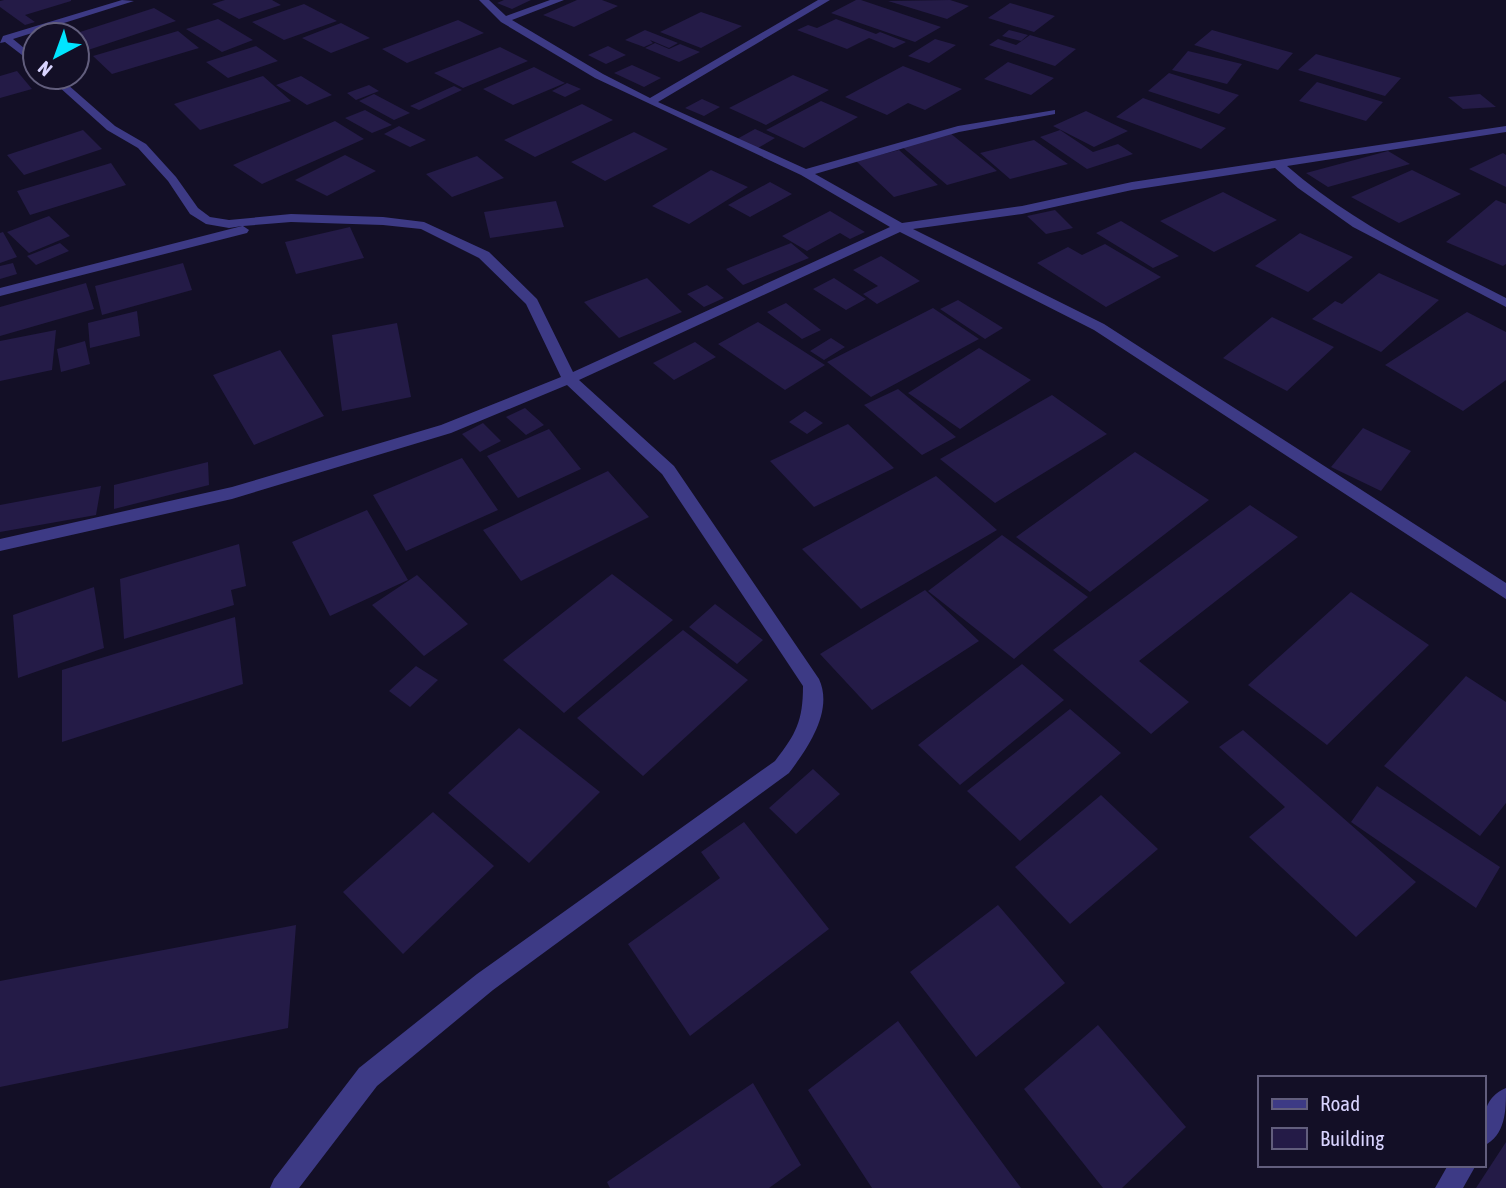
<svg xmlns="http://www.w3.org/2000/svg" width="1506" height="1188" viewBox="0 0 1506 1188" font-family="'Asap Condensed',sans-serif">
	<style>
		.building { fill: #241b47 }
		.lines { fill: none; stroke-linecap: round; stroke-linejoin: round }
		.minor { fill: #3d3a85; fill-rule: evenodd }
	</style>
	<rect width="100%" height="100%" fill="#130f26"/>
	<!-- building -->
	<path class="building" d="M4,0H71V1L25,15L35,22L25,25L0,7V1Z
		M225,0H272L281,5L239,19L212,4Z
		M504,0H531L512,9L497,3Z
		M577,0H602L618,6L574,27L543,15Z
		M856,0H861L941,27L915,42L831,13Z
		M950,0L969,6L947,19L888,1Z
		M1010,3L1055,16L1034,32L988,18Z
		M304,4L337,21L284,40L252,22Z
		M154,8L176,21L88,50L77,43V33Z
		M701,12L742,26L701,48L660,32Z
		M218,19L253,40L222,52L186,29Z
		M836,19L876,34L880,32L906,42L894,48L869,38L847,49L797,30L808,25L817,28Z
		M458,20L484,33L407,63L382,49Z
		M341,23L370,38L331,53L302,38Z
		M645,30L678,43L669,48L650,40L653,43L644,47L625,40Z
		M1009,30L1028,35L1021,41L1002,36Z
		M1212,30L1293,53L1278,70L1194,45Z
		M178,31L199,48L112,74L93,56Z
		M1030,35L1076,49L1055,66L989,45L998,39L1016,45Z
		M935,39L956,45L929,63L908,56Z
		M655,43L669,49L680,44L700,52L679,62L645,48Z
		M256,46L278,61L228,78L206,62Z
		M608,46L626,55L606,64L588,55Z
		M500,47L528,61L463,88L434,73Z
		M1188,51L1242,64L1227,84L1172,70Z
		M1316,54L1401,78L1385,96L1298,70Z
		M1008,62L1054,78L1031,95L984,79Z
		M632,65L661,78L644,87L614,73Z
		M903,66L962,89L925,110L908,103L887,115L845,97Z
		M534,67L565,83L513,105L483,89Z
		M17,71L32,89L0,98V76Z
		M1169,73L1239,95L1219,114L1148,91Z
		M793,75L829,90L766,125L729,108Z
		M263,76L291,101L200,130L174,104Z
		M301,76L332,95L307,105L276,85Z
		M1317,82L1383,102L1366,121L1299,101Z
		M567,83L581,89L565,97L552,91Z
		M369,85L379,91L356,100L347,93Z
		M454,86L462,90L419,110L410,106Z
		M374,94L410,113L394,120L359,101Z
		M1480,94L1496,107L1463,109L1448,97Z
		M1143,98L1226,128L1201,149L1116,117Z
		M702,99L720,107L704,116L685,108Z
		M821,101L858,117L804,148L766,130Z
		M582,104L613,120L535,157L504,140Z
		M365,110L392,125L372,133L345,118Z
		M1086,111L1128,131L1094,147L1053,126Z
		M335,121L364,139L262,184L233,165Z
		M399,126L426,140L410,147L384,134Z
		M755,129L775,138L758,148L737,139Z
		M83,130L102,149L24,175L7,155Z
		M1060,130L1093,152L1118,144L1133,154L1087,169L1040,137Z
		M634,132L668,149L605,181L571,162Z
		M950,133L997,171L947,185L901,146Z
		M1034,140L1068,164L1010,179L980,153Z
		M899,150L938,185L894,197L856,161Z
		M1388,151L1410,164L1328,187L1306,173Z
		M1503,153L1506,155V187L1469,169Z
		M345,155L376,171L327,196L295,180Z
		M477,156L504,178L452,197L426,174Z
		M111,163L126,185L30,215L17,191Z
		M711,170L748,187L689,224L652,206Z
		M1412,170L1461,194L1399,223L1351,197Z
		M770,182L792,194L750,217L728,205Z
		M1223,192L1277,220L1214,252L1160,221Z
		M1496,200L1506,204V264L1503,266L1446,242Z
		M556,201L564,227L490,238L484,212Z
		M1055,210L1073,228L1046,234L1027,216Z
		M830,211L865,232L850,239L840,233L807,251L782,236Z
		M49,216L70,236L29,253L7,232Z
		M1121,221L1179,256L1153,268L1096,233Z
		M350,227L364,258L296,274L285,242Z
		M3,232L17,257L0,263V233Z
		M1300,233L1353,257L1308,292L1255,266Z
		M60,243L69,251L36,265L27,256Z
		M791,243L809,258L743,285L726,269Z
		M1105,244L1161,277L1106,307L1037,263L1068,247L1082,255Z
		M881,256L920,281L877,304L863,294L878,286L853,270Z
		M13,263L17,274L0,279V266Z
		M183,263L192,290L102,315L95,286Z
		M1379,273L1439,300L1381,352L1312,319L1335,301L1342,304Z
		M647,278L682,312L619,338L584,302Z
		M834,278L866,299L846,310L813,289Z
		M86,283L94,309L0,336V307Z
		M707,285L724,298L704,307L687,294Z
		M958,300L1003,328L985,339L940,309Z
		M786,303L821,330L802,339L767,312Z
		M933,308L979,339L871,397L827,362Z
		M137,311L140,336L90,348L88,323Z
		M1467,312L1506,332V380L1463,411L1385,365Z
		M1272,317L1334,347L1287,391L1223,358Z
		M758,322L825,365L785,390L718,344Z
		M397,323L411,397L342,411L332,335Z
		M56,330L52,370L0,381V341Z
		M831,338L845,347L824,360L810,351Z
		M85,341L90,364L61,372L57,349Z
		M695,342L716,357L674,380L653,363Z
		M979,348L1031,380L960,429L908,393Z
		M280,350L324,416L254,445L213,375Z
		M898,389L956,437L922,455L864,405Z
		M1052,395L1107,434L995,503L940,459Z
		M525,408L544,425L526,435L506,417Z
		M805,411L823,423L807,434L789,422Z
		M483,423L501,441L480,452L462,434Z
		M848,424L894,468L814,507L770,461Z
		M1363,428L1411,451L1381,491L1331,467Z
		M549,429L581,469L518,498L487,456Z
		M1135,452L1209,500L1090,592L1016,537Z
		M462,458L498,510L406,551L373,495Z
		M208,462L209,485L114,509V485Z
		M608,471L649,517L521,581L483,530Z
		M936,476L997,530L861,609L802,549Z
		M101,486L96,515L0,532V505Z
		M1250,505L1298,537L1139,661L1189,702L1151,734L1053,650Z
		M367,510L408,580L330,616L292,542Z
		M1002,535L1088,597L1014,659L928,591Z
		M239,544L246,586L231,590L234,605L124,639L120,579Z
		M612,574L673,620L564,713L503,660Z
		M417,575L468,624L424,656L372,605Z
		M94,587L104,648L18,678L13,615Z
		M925,590L979,641L872,710L820,654Z
		M1351,592L1429,645L1327,745L1248,685Z
		M715,604L763,640L737,664L689,627Z
		M235,617L243,684L62,742V670Z
		M683,630L748,680L643,776L577,718Z
		M1022,664L1064,700L960,785L918,745Z
		M416,666L438,680L410,707L389,691Z
		M1466,676L1506,702V803L1480,836L1384,766Z
		M1070,709L1121,753L1020,841L967,791Z
		M519,728L600,792L529,863L448,793Z
		M1243,730L1416,882L1356,937L1249,837L1285,807L1219,747Z
		M813,769L840,794L796,834L769,808Z
		M1377,786L1500,867L1476,908L1351,822Z
		M1101,795L1158,849L1070,924L1015,867Z
		M433,812L494,866L403,954L343,892Z
		M744,822L829,929L690,1036L628,944L720,878L701,852Z
		M998,905L1065,983L976,1057L910,972Z
		M296,925L288,1028L0,1087V981Z
		M898,1021L1021,1188H872L808,1090Z
		M1098,1025L1186,1127L1122,1188H1103L1024,1089Z
		M753,1083L801,1165L769,1188H610L607,1182Z
		M1506,1142V1188H1476Z"/>
	<g class="lines">
		<!-- minor -->
		<path class="minor" d="M122,0L134,1L13,39L35,57V65L5,42L0,43L3,36Z
			M479,0H489L506,16L550,0H564L512,20L603,74L650,98L818,0H830L658,102L806,169L958,126L1055,110V114L959,132L815,174L902,223L1022,206L1132,182L1506,126V132L1287,166C1352,223 1430,259 1506,298V307L1353,227L1298,188L1275,168L1132,190L1022,214L913,229L1104,324L1506,583V599L1094,330L900,232L579,380L674,466L819,679C834,711 807,749 789,773L493,990L377,1086L299,1188H270L274,1179L359,1068L477,974L775,761C796,734 803,721 803,686L662,474L567,385L451,433L232,499L0,551V539L232,487L441,425L561,377L526,304L479,258L421,229L383,225L291,222L243,226L249,230L247,233L0,296V288L242,226L229,228L206,224L190,214L168,181L138,148L107,130L48,77H59L115,126L146,144L176,177L198,208L210,217L229,220L291,214L383,217L424,222L489,252L537,299L573,372L890,227L801,175L595,78L501,22Z
			M1506,1088C1506,1110 1506,1136 1483,1146C1483,1123 1481,1098 1506,1088Z
			M1448,1165H1476L1463,1188H1435Z"/>
	</g>
	<!-- legend -->
	<rect x="1258" y="1076" width="228" height="91" fill="#130f26" stroke="#625e7d" stroke-width="2"/>
	<rect x="1272" y="1099" width="35" height="10" fill="#3d3a85" stroke="#625e7d" stroke-width="2"/>
	<text x="1320" y="1111" font-size="21" fill="#d9d4ff">Road</text>
	<rect x="1272" y="1128" width="35" height="21" fill="#241b47" stroke="#625e7d" stroke-width="2"/>
	<text x="1320" y="1146" font-size="21" fill="#d9d4ff">Building</text>
	<!-- north arrow -->
	<g transform="translate(56 56) rotate(221)"><circle r="33" fill="#130f26" stroke="#625e7d" stroke-width="2"/>
	<path d="M0-5L12 26L0 18L-12 26Z" fill="#00e5ff"/>
	<text y="-10" font-size="19" font-weight="bold" text-anchor="middle" fill="#d9d4ff">N</text>
	</g>
</svg>
